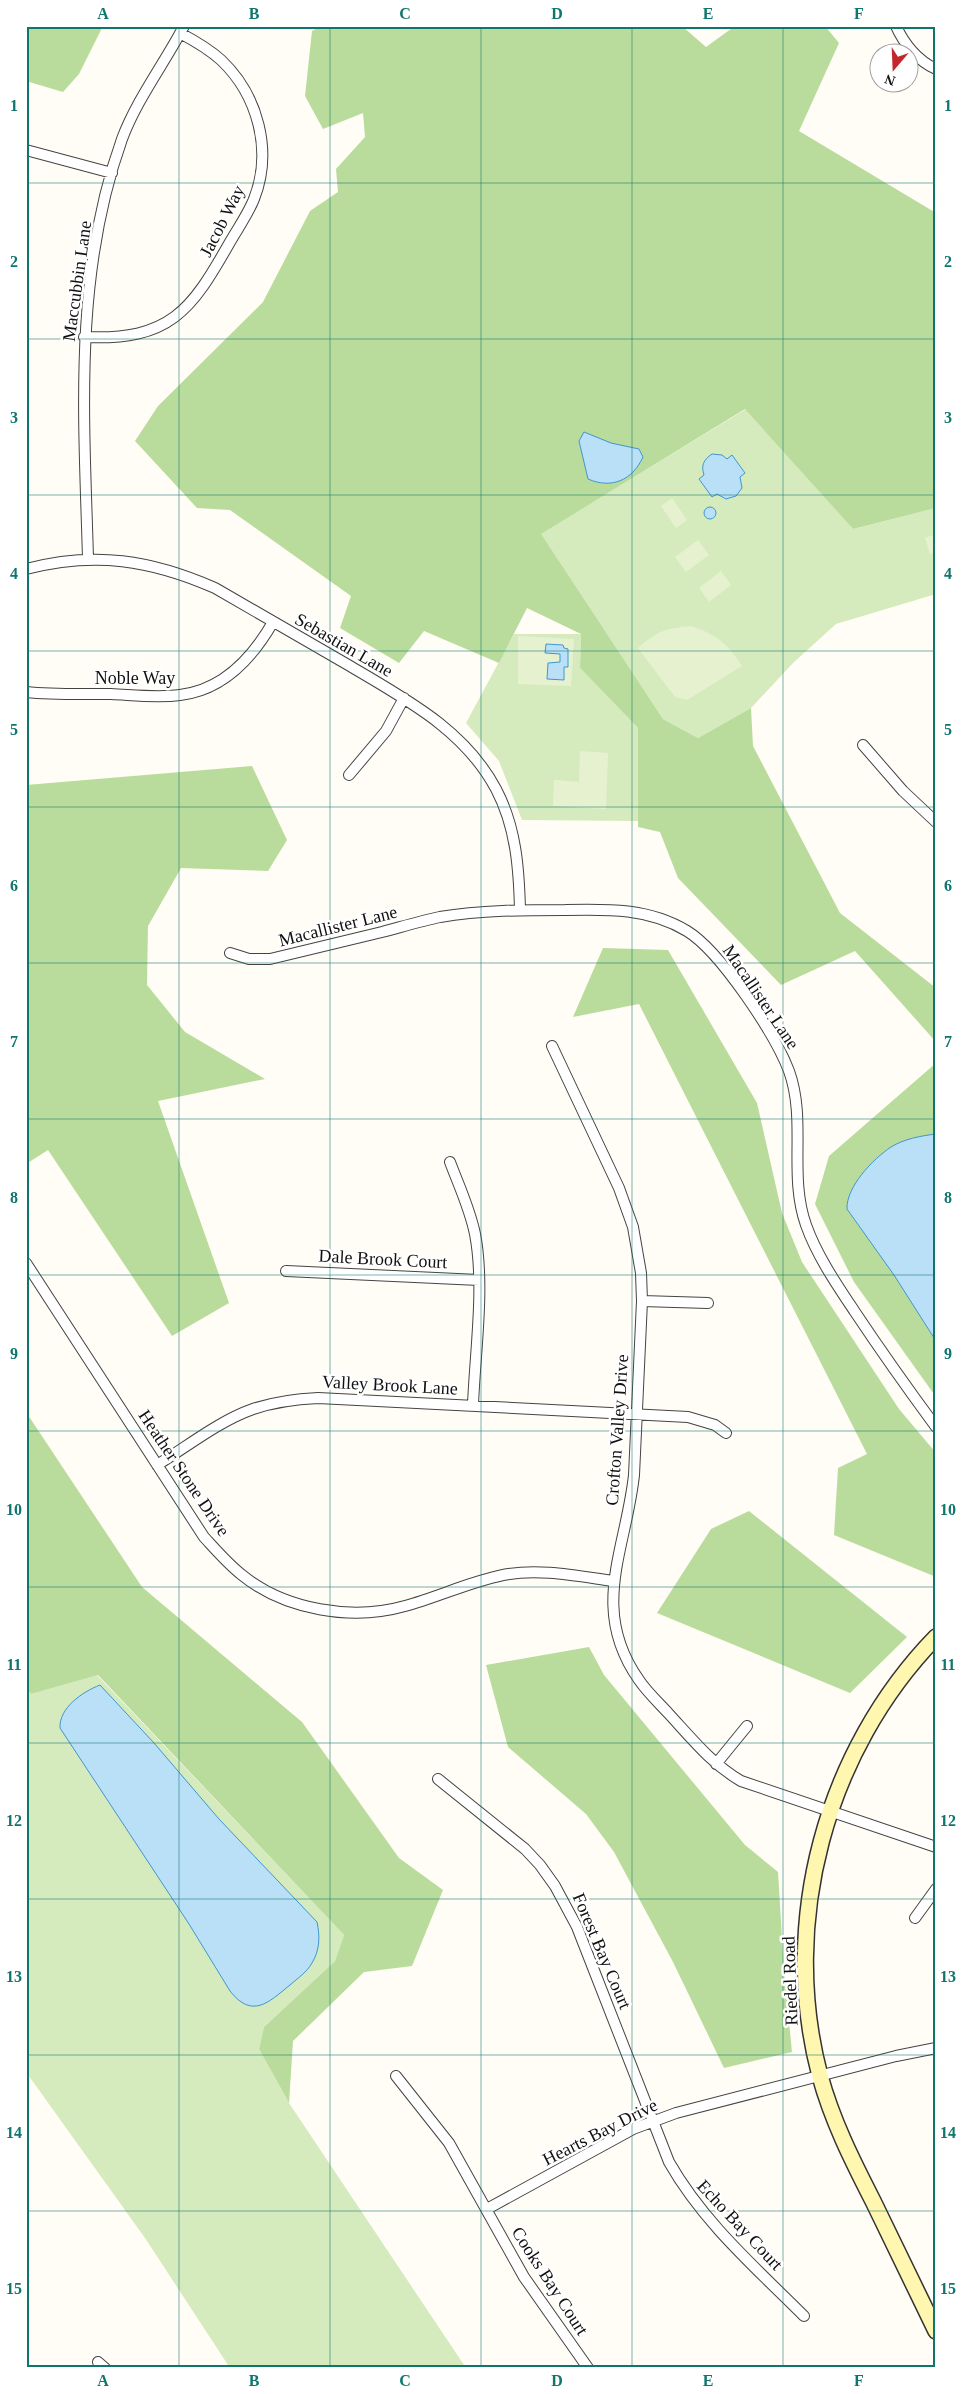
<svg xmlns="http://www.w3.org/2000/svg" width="962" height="2394" viewBox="0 0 962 2394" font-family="'Times New Roman',serif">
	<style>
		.green { fill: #d5ebbd }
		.forest { fill: #b9dc9c }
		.pitch { fill: #e6f2cf }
		.water { fill: #b9e0f7; stroke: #3f96cf }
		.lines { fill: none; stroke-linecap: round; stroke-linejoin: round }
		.street-casing { stroke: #444; stroke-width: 12 }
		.secondary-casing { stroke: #333; stroke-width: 18 }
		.street { stroke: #fff; stroke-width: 10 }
		.secondary { stroke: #fff6b0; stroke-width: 15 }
		.grid { fill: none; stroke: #0f766e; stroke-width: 1; stroke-opacity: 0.55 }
		.labels { text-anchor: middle; stroke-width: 5; stroke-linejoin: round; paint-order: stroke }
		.street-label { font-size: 18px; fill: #111; stroke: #fff }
		.neatline { fill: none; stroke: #0f766e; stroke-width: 2 }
		.grid-label { font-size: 16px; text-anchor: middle; font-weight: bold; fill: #0f766e }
	</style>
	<rect width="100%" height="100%" fill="#fffdf5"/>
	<!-- green -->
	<path class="green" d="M746,409L853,529L936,508V594L836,624L793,663L751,708L698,738L663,719L540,534Z
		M514,634H581L580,668L638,728V821L522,820L499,761L466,723Z
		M97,1675L344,1935L335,1961L264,2027L259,2049L289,2103L466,2368H230L145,2238L26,2072V1688L31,1694Z"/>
	<!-- forest -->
	<path class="forest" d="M26,26H103L79,74L63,92L26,81Z
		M321,26H682L706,47L735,26H825L839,43L799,131L936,213V508L853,529L745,409L541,534L663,719L698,738L751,708L753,746L840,913L936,988V1042L855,951L781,985L678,878L660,832L638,827V728L580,668L581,634L527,608L499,663L424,631L399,663L340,628L351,596L230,510L197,508L135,441L158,406L263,302L310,211L338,192L336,169L365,137L363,113L323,129L305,96L312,31Z
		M252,766L287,840L268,871L181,868L148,926L147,985L185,1032L265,1079L158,1101L229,1303L172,1336L48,1150L26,1164V785Z
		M603,948L668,950L757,1103L782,1213L802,1262L899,1409L936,1453V1577L834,1535L838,1468L867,1454L639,1004L573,1017Z
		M936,1063V1397L854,1282L815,1204L829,1156Z
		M26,1412L142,1587L302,1722L399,1858L443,1890L412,1966L364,1972L293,2041L289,2103L259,2049L264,2027L335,1961L344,1935L98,1675L31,1694L26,1688Z
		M749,1511L907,1637L850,1693L657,1613L711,1529Z
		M589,1647L604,1675L745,1845L778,1872L784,1971L792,2052L724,2068L673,1962L614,1852L586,1814L508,1747L486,1665Z"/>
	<!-- pitch -->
	<path class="pitch" d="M672,498L687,520L676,528L661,506Z
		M936,534V552L930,554L925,538Z
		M698,540L709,555L686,572L675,557Z
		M721,571L731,585L709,602L699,588Z
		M691,626C717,635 727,643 742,666L687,700L675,697L638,648C656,632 666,628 691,626Z
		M518,636L574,639L571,686L518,684Z
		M580,751L608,753L606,809L553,806L554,780L579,782Z"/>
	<!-- water -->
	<path class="water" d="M584,432L611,443L639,449L643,457C632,481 611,489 588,479L579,441Z
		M712,454L722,455L727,459L732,455L745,473L740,477L742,488L736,496L726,499L717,494L712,497L699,479L704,475C701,466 703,460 712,454Z
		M704 513a6 6 0 1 1 12 0a6 6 0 1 1-12 0Z
		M546,644L563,645L564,648L568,649V667H564V680L547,679L548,663L560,662V654L545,653Z
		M936,1134V1341L894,1275L847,1209C846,1187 873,1159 891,1147C904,1139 920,1136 936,1134Z
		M100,1685L154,1743L219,1819L317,1922C320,1936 320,1950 312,1963C307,1972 298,1978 290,1985C268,2003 252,2019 230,1991L189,1924L60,1728C59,1708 82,1692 100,1685Z"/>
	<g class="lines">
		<defs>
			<path id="street" d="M896,26C904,44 918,61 936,69
				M26,150L112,173
				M84,337C170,341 191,311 230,242C238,228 248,214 254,199C273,151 258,95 221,60C209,49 195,41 180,33
				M88,558C84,417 73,276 122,139C137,99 164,64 184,26
				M26,569C95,551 151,560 215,588C260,614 305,640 350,666C405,699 464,729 496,789C516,827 519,868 520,910
				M26,692C54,695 83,694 111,694C133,695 157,698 180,695C223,690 253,657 273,622
				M863,745L903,791L936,822
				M349,775L386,731L404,698
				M230,953L249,959H270C307,950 345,941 382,932C401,927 421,921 440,917C481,910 524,910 565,910C608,909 649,908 687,931C720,951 775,1034 789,1071C807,1121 788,1174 806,1225C817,1256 837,1285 855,1312C881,1351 908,1389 936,1427
				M552,1046L619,1188L633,1227L641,1273L642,1301L634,1475C626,1550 589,1609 639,1680C647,1692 659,1703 669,1714C692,1739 712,1764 741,1781L936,1847
				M450,1162C459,1186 470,1209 475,1234C485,1286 475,1352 473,1405
				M26,1263L204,1537C216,1550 228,1564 242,1575C285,1610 352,1621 405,1606C438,1597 469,1582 503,1575C539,1568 577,1576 613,1581
				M286,1271L479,1280
				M642,1301L708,1303
				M157,1465C188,1446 219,1421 253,1409C274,1402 296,1399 318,1398L688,1417L715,1425L726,1433
				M716,1764L747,1726
				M438,1779L525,1849L540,1865L555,1886L577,1927L669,2162C703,2222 755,2267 804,2316
				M915,1918L936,1889
				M396,2076L449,2143L524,2277L588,2368
				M487,2209L633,2129L676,2113L896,2056L936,2048
				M98,2362L105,2368"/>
			<path id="secondary" d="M936,1637C826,1750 779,1922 820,2076C832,2120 852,2160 873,2201C894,2245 915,2288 936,2331"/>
		</defs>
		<!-- street casing -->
		<use href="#street" class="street-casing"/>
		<!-- secondary casing -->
		<use href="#secondary" class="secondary-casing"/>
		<!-- street -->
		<use href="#street" class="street"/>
		<!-- secondary -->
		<use href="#secondary" class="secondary"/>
	</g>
	<!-- grid -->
	<path class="grid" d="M179,26V2368M330,26V2368M481,26V2368M632,26V2368M783,26V2368M26,183H936M26,339H936M26,495H936M26,651H936M26,807H936M26,963H936M26,1119H936M26,1275H936M26,1431H936M26,1587H936M26,1743H936M26,1899H936M26,2055H936M26,2211H936"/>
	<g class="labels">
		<!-- street labels -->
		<g class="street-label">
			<text transform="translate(222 221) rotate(-63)" y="6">Jacob Way</text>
			<text transform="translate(77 281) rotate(-82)" y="6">Maccubbin Lane</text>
			<text transform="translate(344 645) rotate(30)" y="6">Sebastian Lane</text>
			<text x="135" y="684">Noble Way</text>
			<text transform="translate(338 926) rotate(-14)" y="6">Macallister Lane</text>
			<text transform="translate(761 997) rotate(56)" y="6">Macallister Lane</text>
			<text transform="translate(383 1259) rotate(3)" y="6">Dale Brook Court</text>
			<text transform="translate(390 1385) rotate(3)" y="6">Valley Brook Lane</text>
			<text transform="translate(617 1430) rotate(-86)" y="6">Crofton Valley Drive</text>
			<text transform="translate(184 1473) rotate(56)" y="6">Heather Stone Drive</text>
			<text transform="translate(602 1951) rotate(67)" y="6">Forest Bay Court</text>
			<text transform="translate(790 1981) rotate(-92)" y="6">Riedel Road</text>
			<text transform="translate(600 2132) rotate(-27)" y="6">Hearts Bay Drive</text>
			<text transform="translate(740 2225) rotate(47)" y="6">Echo Bay Court</text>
			<text transform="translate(550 2281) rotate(57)" y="6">Cooks Bay Court</text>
		</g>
	</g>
	<!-- border -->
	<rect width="962" height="2394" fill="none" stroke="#ffffff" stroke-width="55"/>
	<!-- north arrow -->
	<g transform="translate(894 68) rotate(199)"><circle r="24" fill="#ffffff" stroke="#a0a0a0"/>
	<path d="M0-4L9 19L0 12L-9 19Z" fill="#c4262e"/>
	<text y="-8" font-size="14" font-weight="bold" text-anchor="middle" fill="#111111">N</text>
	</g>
	<rect x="28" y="28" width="906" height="2338" class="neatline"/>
	<g class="grid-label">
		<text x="103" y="19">A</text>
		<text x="254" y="19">B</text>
		<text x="405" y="19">C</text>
		<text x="557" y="19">D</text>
		<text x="708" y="19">E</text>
		<text x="859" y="19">F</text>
		<text x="14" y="111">1</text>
		<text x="948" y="111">1</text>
		<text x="14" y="267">2</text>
		<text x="948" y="267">2</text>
		<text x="14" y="423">3</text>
		<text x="948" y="423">3</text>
		<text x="14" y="579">4</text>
		<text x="948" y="579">4</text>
		<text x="14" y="735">5</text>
		<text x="948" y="735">5</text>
		<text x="14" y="891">6</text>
		<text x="948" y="891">6</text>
		<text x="14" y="1047">7</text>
		<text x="948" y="1047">7</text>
		<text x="14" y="1203">8</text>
		<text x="948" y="1203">8</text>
		<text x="14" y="1359">9</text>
		<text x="948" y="1359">9</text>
		<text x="14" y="1515">10</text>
		<text x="948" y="1515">10</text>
		<text x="14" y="1670">11</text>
		<text x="948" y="1670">11</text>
		<text x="14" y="1826">12</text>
		<text x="948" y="1826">12</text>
		<text x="14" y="1982">13</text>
		<text x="948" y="1982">13</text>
		<text x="14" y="2138">14</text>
		<text x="948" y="2138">14</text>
		<text x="14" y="2294">15</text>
		<text x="948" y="2294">15</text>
		<text x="103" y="2386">A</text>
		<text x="254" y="2386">B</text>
		<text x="405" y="2386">C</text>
		<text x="557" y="2386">D</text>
		<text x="708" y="2386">E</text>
		<text x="859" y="2386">F</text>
	</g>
</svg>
